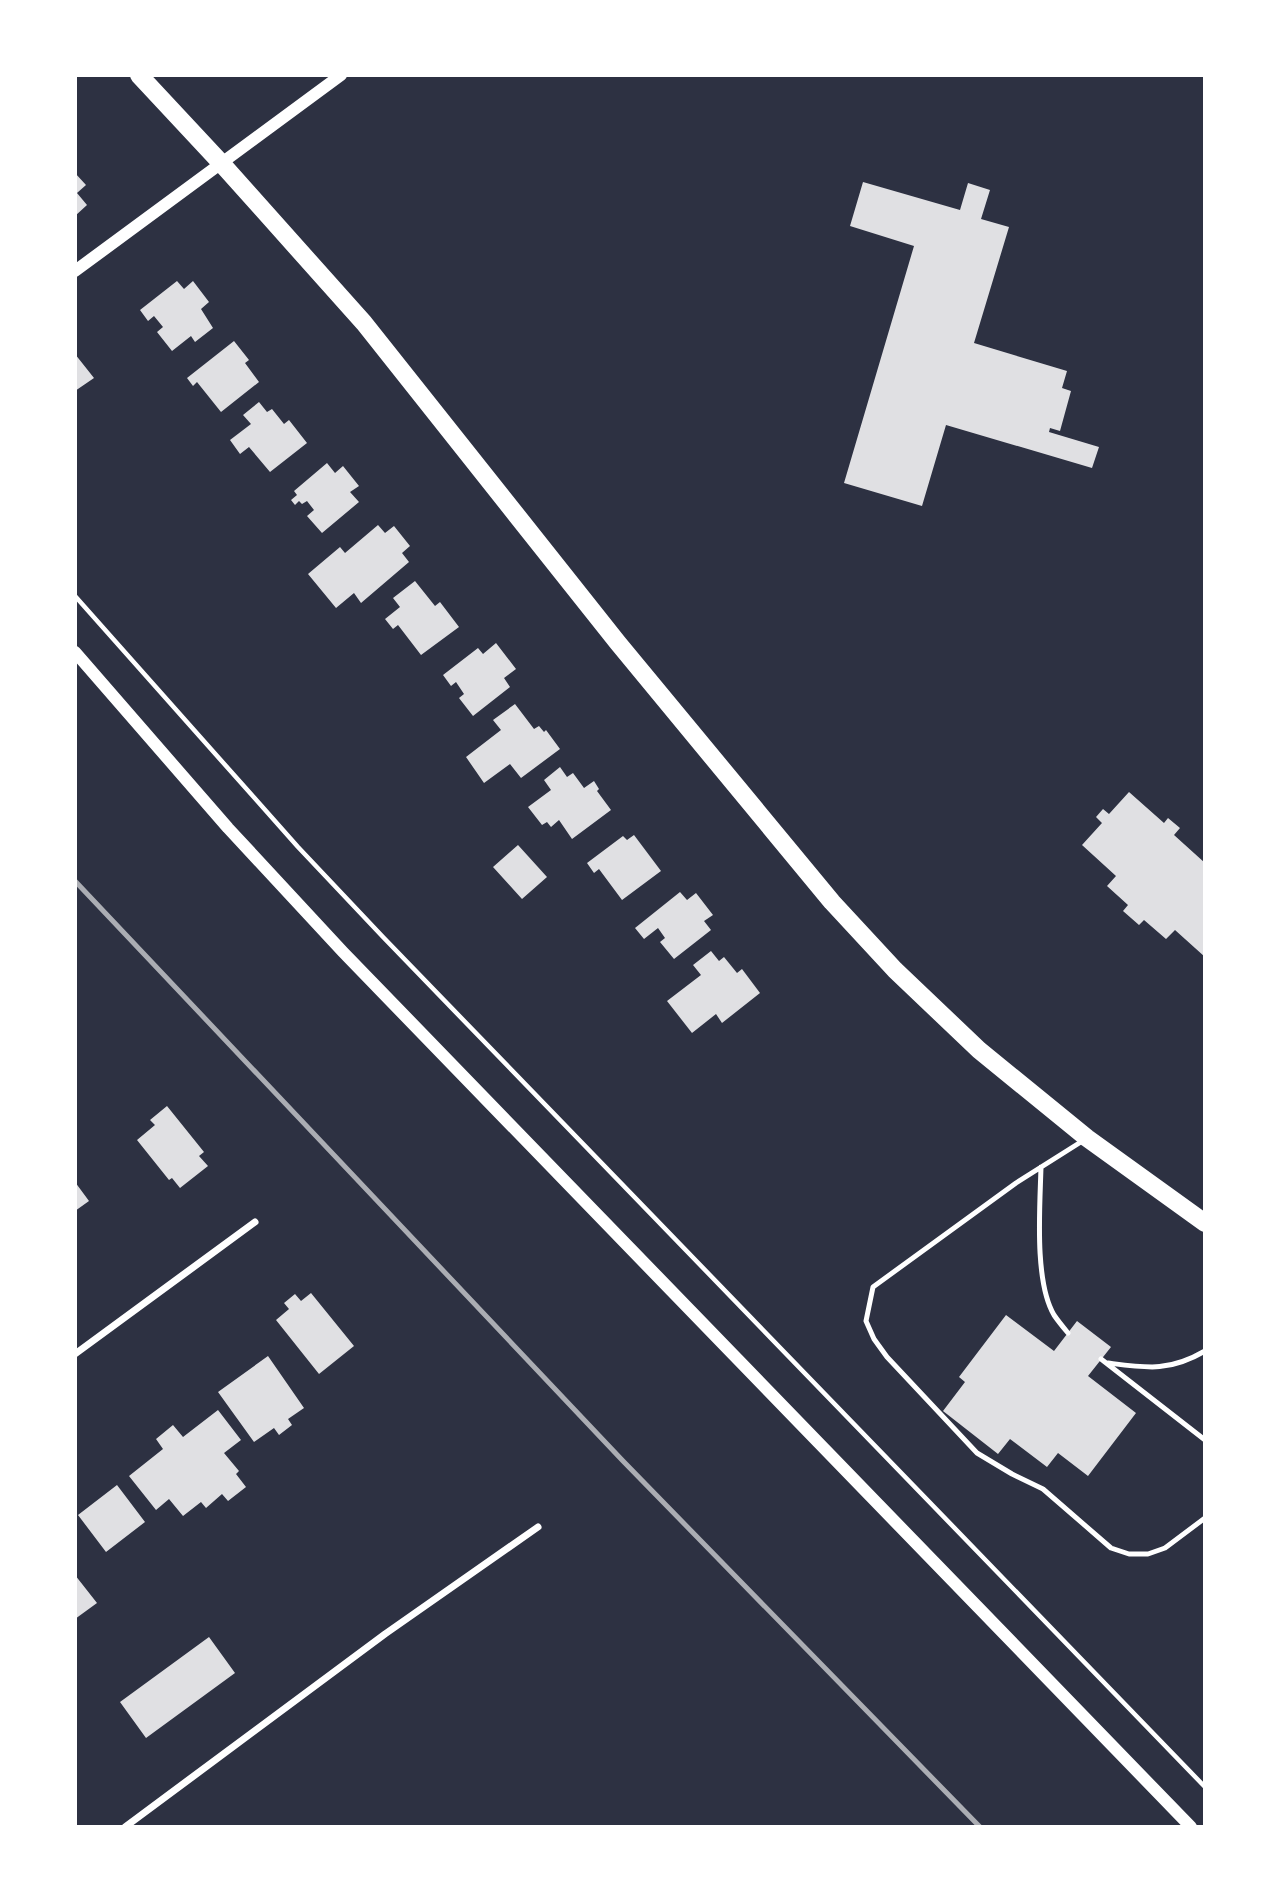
<svg xmlns="http://www.w3.org/2000/svg" width="1280" height="1902" viewBox="0 0 1280 1902" font-family="'Alegreya Sans',sans-serif">
	<style>
		.building { fill: #e0e0e3 }
		.lines { fill: none; stroke-linecap: round; stroke-linejoin: round }
		.path { stroke: #fff; stroke-width: 4.5 }
		.service { stroke: #fff; stroke-width: 5 }
		.minor { stroke: #fff; stroke-width: 7 }
		.tertiary { stroke: #fff; stroke-width: 12 }
		.primary { stroke: #fff; stroke-width: 18 }
		.rail { stroke: #abadb3; stroke-width: 5 }
	</style>
	<rect width="100%" height="100%" fill="#2d3142"/>
	<!-- building -->
	<path class="building" d="M75,173L86,185L77,193L87,205L75,216Z
		M863,182L960,210L968,183L990,190L981,219L1009,227L974,343L1067,371L1062,388L1071,391L1060,431L1050,428L1049,432L1099,447L1092,468L946,425L922,506L844,483L914,246L850,226Z
		M177,281L184,289L193,281L209,302L201,309L213,328L195,342L191,336L172,351L157,332L163,327L154,316L148,321L140,310Z
		M234,341L249,360L245,363L259,382L221,412L197,382L193,386L187,378Z
		M75,354L94,378L75,391Z
		M259,402L267,412L272,409L284,424L289,420L307,443L270,472L249,447L240,454L230,440L251,424L243,415Z
		M327,463L335,473L343,466L359,486L350,492L359,502L322,533L307,516L314,510L307,501L302,504L299,501L295,505L291,500L297,495L294,491Z
		M378,525L385,533L394,526L410,546L402,553L409,562L361,603L354,593L336,608L308,574L340,547L345,553Z
		M415,581L435,606L440,602L459,627L421,655L398,625L393,629L385,619L400,607L393,598Z
		M496,643L516,669L504,678L510,687L473,716L459,698L464,694L456,682L451,686L443,675L478,648L483,654Z
		M515,704L534,729L539,726L544,732L546,730L560,749L521,778L510,764L484,783L466,757L501,730L493,720Z
		M560,767L567,777L573,773L584,788L594,781L599,789L597,791L611,810L572,839L559,820L551,827L547,822L542,825L528,807L551,790L544,780Z
		M1129,792L1164,823L1168,818L1180,828L1174,835L1205,863V957L1175,930L1166,939L1144,920L1139,925L1123,911L1128,905L1107,886L1116,876L1082,845L1102,823L1096,817L1103,809L1109,814Z
		M634,835L661,871L622,900L599,869L594,873L587,863L623,836L627,840Z
		M518,845L547,877L522,899L493,867Z
		M680,892L687,900L696,893L713,915L704,921L711,930L674,959L660,942L665,938L658,928L644,939L635,928Z
		M711,951L719,961L724,957L737,973L742,969L760,993L722,1023L716,1014L692,1033L667,1001L701,975L693,965Z
		M167,1106L204,1152L199,1156L208,1166L180,1188L172,1178L169,1180L137,1140L155,1125L150,1120Z
		M75,1182L89,1201L75,1211Z
		M311,1293L354,1346L319,1374L276,1320L289,1309L284,1303L295,1294L301,1301Z
		M1006,1315L1054,1351L1077,1321L1111,1347L1088,1376L1136,1413L1088,1476L1058,1453L1047,1467L1010,1439L998,1454L943,1411L965,1382L959,1377Z
		M268,1356L304,1408L288,1419L292,1425L279,1435L274,1428L254,1442L218,1392Z
		M218,1410L241,1440L224,1453L239,1471L236,1474L246,1487L228,1501L222,1494L206,1508L201,1502L183,1516L169,1499L156,1510L129,1476L163,1449L156,1439L173,1425L183,1437Z
		M117,1485L145,1522L106,1552L78,1515Z
		M75,1575L97,1603L75,1619Z
		M209,1637L235,1673L146,1738L120,1702Z"/>
	<g class="lines">
		<!-- path -->
		<path class="path" d="M75,596L298,847L383,937L1205,1787"/>
		<!-- service -->
		<path class="service" d="M1084,1140L1016,1183L873,1287L866,1321L874,1339L887,1357L977,1453L1012,1474L1043,1489L1111,1548L1129,1554H1148L1165,1548L1205,1518
			M1041,1167C1040,1206 1034,1281 1054,1315C1058,1321 1063,1327 1068,1333
			M1101,1359L1205,1440
			M1108,1363C1147,1368 1169,1372 1205,1351"/>
		<!-- minor -->
		<path class="minor" d="M75,1354L255,1222
			M125,1827L385,1634L538,1527"/>
		<!-- tertiary -->
		<path class="tertiary" d="M75,271L341,75
			M75,652L228,828L343,952L1191,1827"/>
		<!-- primary -->
		<path class="primary" d="M139,75L222,164L364,323L618,643L832,902L895,970L979,1050L1087,1138L1205,1223"/>
		<!-- rail -->
		<path class="rail" d="M75,881L623,1461L980,1827"/>
	</g>
	<!-- border -->
	<rect width="1280" height="1902" fill="none" stroke="#ffffff" stroke-width="154"/>
</svg>
